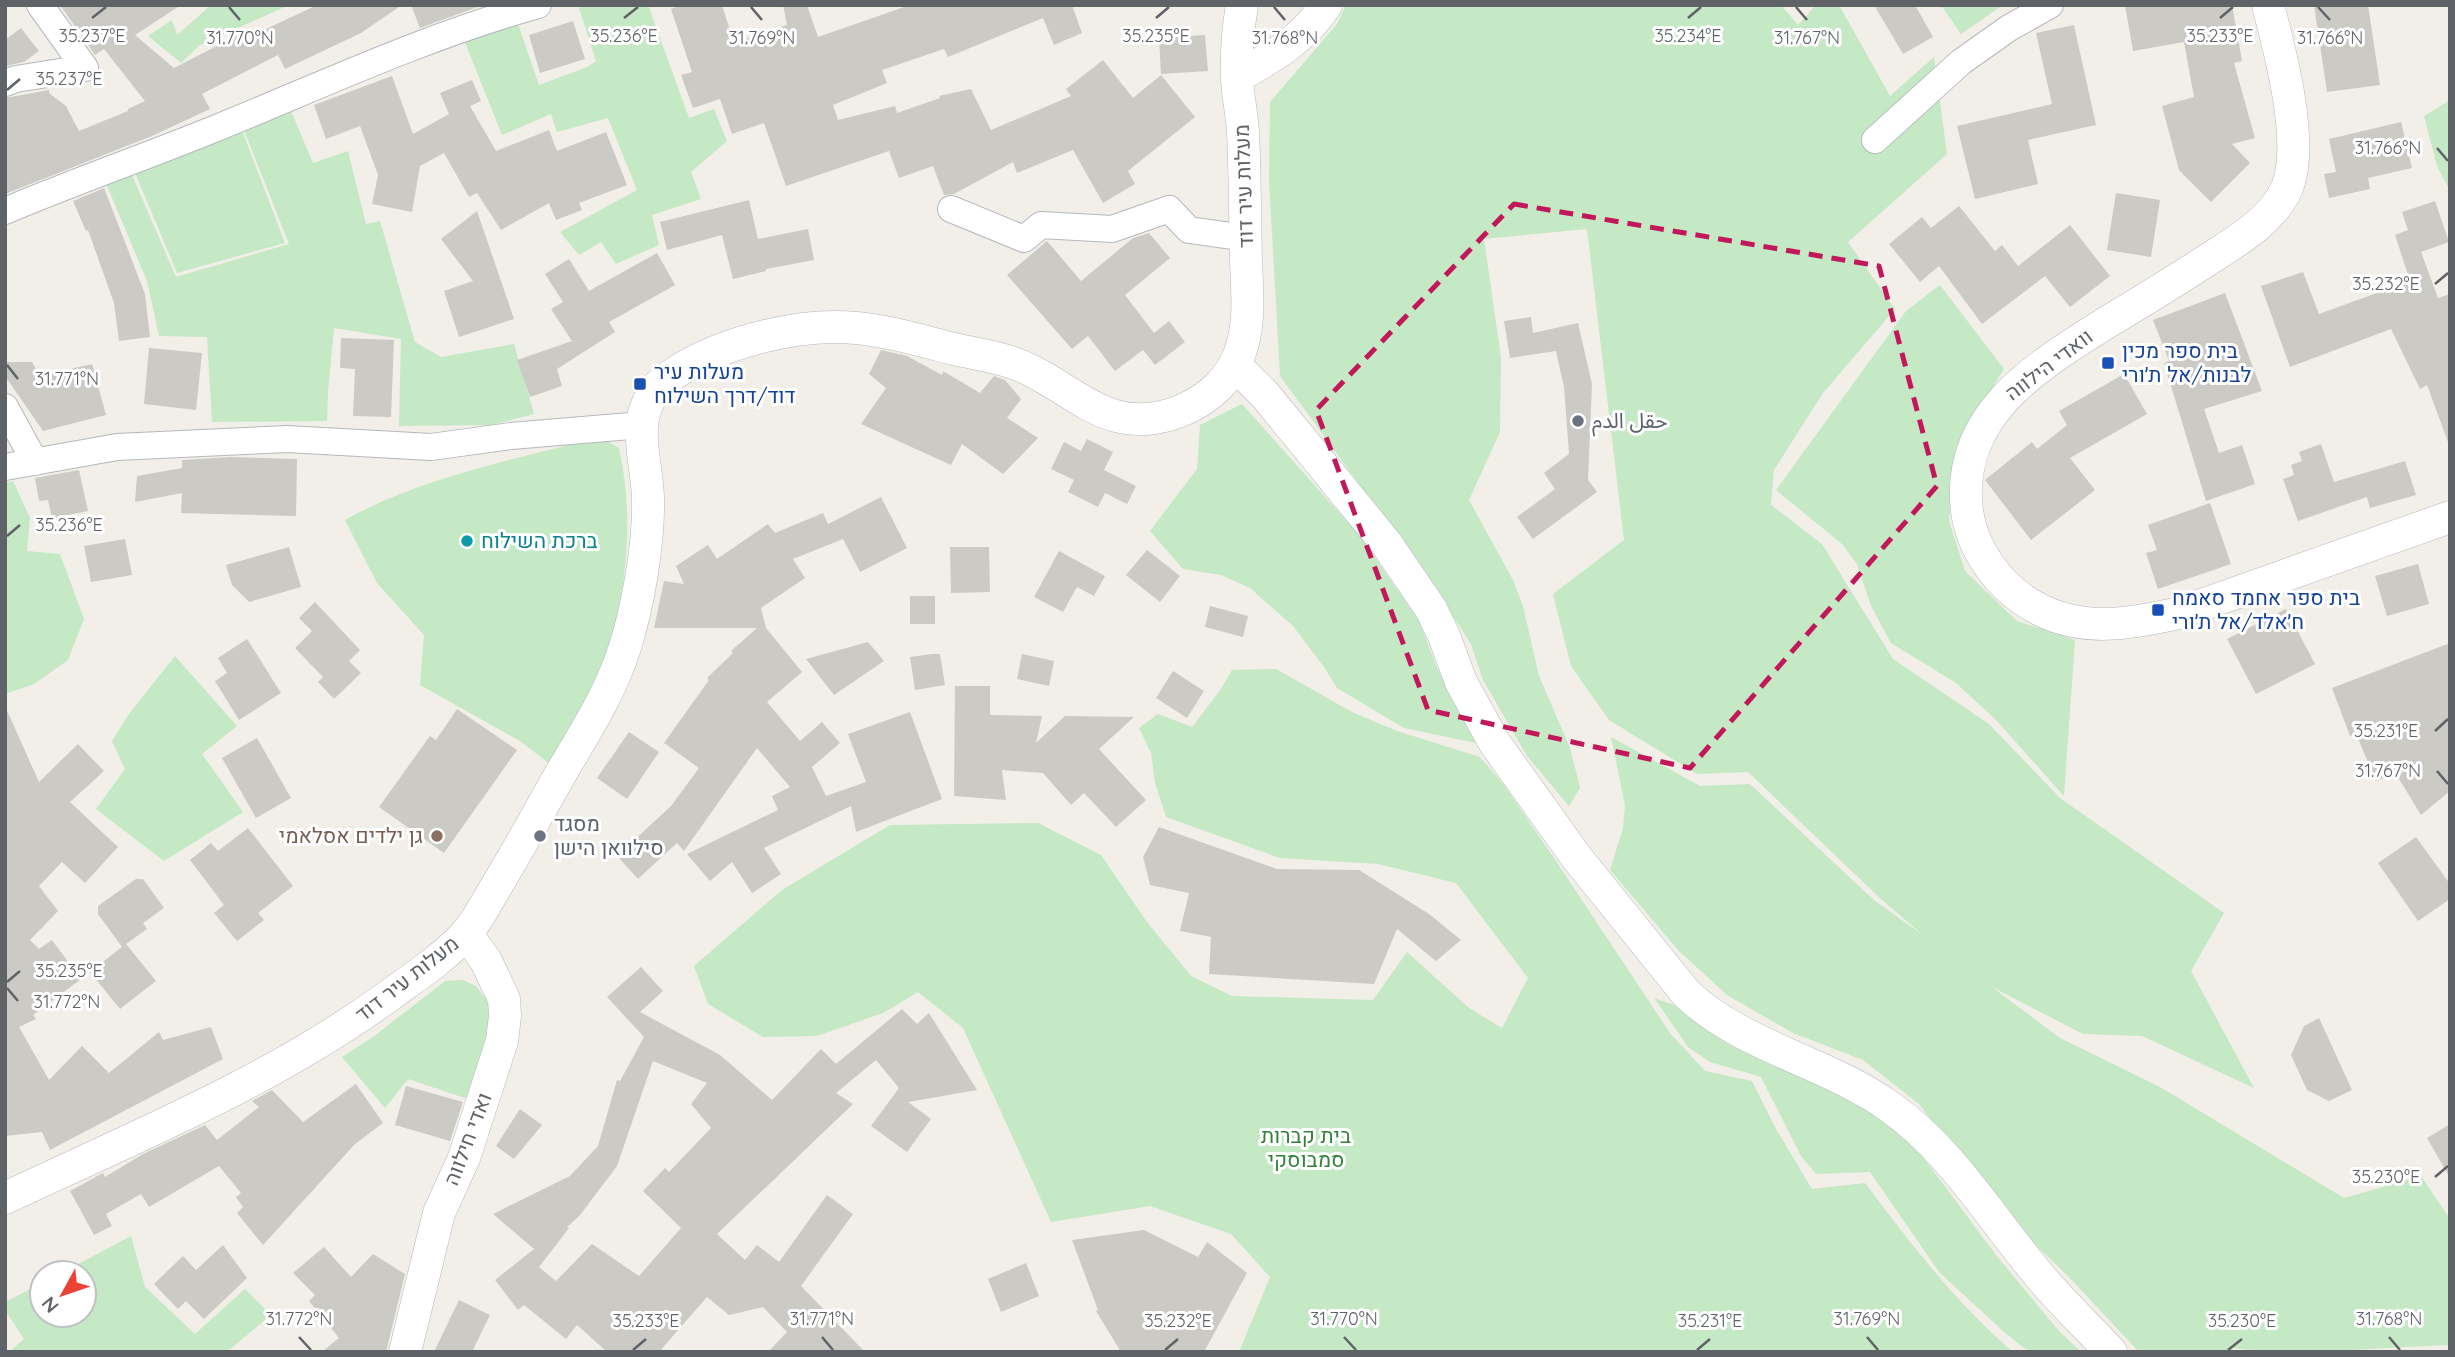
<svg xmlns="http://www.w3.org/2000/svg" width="2455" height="1357" viewBox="0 0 2455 1357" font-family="Quicksand,'Noto Sans Arabic',Heebo,sans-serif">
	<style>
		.green { fill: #c5e8c5 }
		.building { fill: #cccac5; fill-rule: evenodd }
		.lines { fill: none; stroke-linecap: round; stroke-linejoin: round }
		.minor-casing { stroke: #b5b8bc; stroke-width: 28 }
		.tertiary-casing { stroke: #b5b8bc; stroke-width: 33 }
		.minor { stroke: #fff; stroke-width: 26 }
		.tertiary { stroke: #fff; stroke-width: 32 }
		.marked { fill: none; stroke: #c2185b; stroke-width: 5; stroke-dasharray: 14 9; stroke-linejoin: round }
		.ticks { fill: none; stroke: #5f6368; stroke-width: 2.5 }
		.transit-dot { fill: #1a4fb4; stroke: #fff; stroke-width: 2.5 }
		.worship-dot { fill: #6b7280; stroke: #fff; stroke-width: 2.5 }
		.culture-dot { fill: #0f9aa8; stroke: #fff; stroke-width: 2.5 }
		.education-dot { fill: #8d6e63; stroke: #fff; stroke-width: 2.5 }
		.labels { text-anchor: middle; stroke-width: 6; stroke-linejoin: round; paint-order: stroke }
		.street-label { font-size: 21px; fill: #5f6368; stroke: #fff }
		.transit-label { font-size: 21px; fill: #164399; stroke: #fff; text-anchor: start }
		.worship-label { font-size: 21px; fill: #5b616d; stroke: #fff; text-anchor: start }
		.culture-label { font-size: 21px; fill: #0d838f; stroke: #fff; text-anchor: start }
		.education-label { font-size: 21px; fill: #785e54; stroke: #fff; text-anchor: end }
		.park-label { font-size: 21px; fill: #348238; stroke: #fff }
		.ticks-label { font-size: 18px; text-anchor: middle; fill: #5f6368; stroke: #fff; stroke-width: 6; stroke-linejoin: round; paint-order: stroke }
	</style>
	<rect width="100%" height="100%" fill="#f1efe8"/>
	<!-- green -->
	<path class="green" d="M211,5H289L200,45L181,63L148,36L172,20L177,35Z
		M578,5H648L689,118L714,109L727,141L691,172L701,199L652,215L659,245L616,264L601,242L579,255L560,232L637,190L608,118L557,132L551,114L502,135L464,40L517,21L539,85L587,67L596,61Z
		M1346,5H1781L1798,25L1816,5H1839L1890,96L1934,57L1947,154L1848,242L1895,309L1823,393L1774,470L1771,505L1822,544L1893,659L1989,724L2060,798L2224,913L2191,971L2254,1088L2142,1036L2083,1034L1992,987L2060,1038L2160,1087L2344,1198L2421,1176L2450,1219V1345C2378,1347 2304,1357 2233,1348L2232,1352H2139L2069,1277L2001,1212L1919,1104L1863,1060L1793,1033L1727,995L1679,951L1610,870L1623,828L1625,805L1611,737L1700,786L1750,784L1874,900L1924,936L1881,899L1748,772L1697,774L1609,720L1571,666L1553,594L1624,540L1587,229L1484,239L1501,358L1500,432L1469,500L1513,580L1523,606L1539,676L1570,748L1580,788L1569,806L1527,756L1483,680L1471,644L1430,581L1280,376L1269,179L1270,102L1337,24Z
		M1941,5H2003L1961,34Z
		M2450,100V191L2437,166L2424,116Z
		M288,104L313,163L348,151L366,224L380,221L415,342L441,357L514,344L534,414L491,425L399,426L401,339L334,328L328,392L327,421L212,422L207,337L159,336L147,281L105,181L129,168L176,277L289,244L242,125Z
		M240,125L285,243L177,273L133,168Z
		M1940,285L2004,369L1956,447L1949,521L1965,571L2017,621L2075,640L2064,796L1997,721L1956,683L1891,643L1871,606L1857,564L1842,544L1776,490L1906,311Z
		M1242,404L1360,536L1419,621L1438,670L1476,743L1404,728L1337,688L1324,667L1293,626L1250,588L1221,575L1183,569L1150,531L1197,469L1200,425Z
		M591,439L609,442L619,448C636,525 626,607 597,680C586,709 565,737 550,764L520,741L420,685L424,635L377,583L345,520C420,478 509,461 591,439Z
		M13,481L30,518L27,551L60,554L84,619L68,660L34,684L5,694V483Z
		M175,656L237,726L202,754L243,812L164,861L96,809L125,769L112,741L129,714Z
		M1276,669L1352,712L1397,731L1480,757L1504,785L1554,858L1670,1033L1705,1071L1752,1081L1776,1129L1812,1189L1865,1183C1910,1243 1956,1303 2013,1352H1239L1270,1277L1231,1234L1150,1206L1051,1222L963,1028L918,992L883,1013L817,1036L763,1037L708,1004L694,966L782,890L890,825L1038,823L1101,855L1147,922L1191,976L1232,996L1373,1000L1407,952L1469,1008L1502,1028L1528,978L1456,883L1378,864L1280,858L1166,817L1155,783L1151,753L1139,728L1158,714L1192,727L1221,689L1232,670Z
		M463,980L476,986L486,999L494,1017L471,1100L408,1079L385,1108L342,1057L373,1037L445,981Z
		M1654,998L1677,1006L1728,1037L1877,1116L1917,1149L1996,1255L2058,1330L2081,1352H2029L2004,1332L1939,1272L1870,1172L1816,1174L1801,1156L1761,1077L1710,1062L1688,1047Z
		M131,1236L145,1287L195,1334L245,1289L271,1315L227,1352H9L24,1339L5,1310V1302L42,1283V1315H84V1273H61Z"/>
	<!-- building -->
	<path class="building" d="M60,5H181L135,35L174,68L244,32L247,38L317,5H402L361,33L285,69L278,55L202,94L210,109L152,136L5,194V98L49,90V93L66,106L79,131L128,111V109L145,101L104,49L95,55Z
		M411,5H483L420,28Z
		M682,5H722L734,43L787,25L783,5H807L818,37L910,5H1072L1082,33L1054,45L1043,18L948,57L944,49L882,70L887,83L833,105L838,120L895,106L897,113L940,98L939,96L971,89L991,130L1071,96L1066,89L1103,60L1133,98L1161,75L1195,117L1128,171L1135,184L1103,203L1073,150L1017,173L1013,162L954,194L944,195L933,166L899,178L889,151L786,186L764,123L732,134L720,99L693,108L681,75L692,72L671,9Z
		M1874,5H1915L1933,37L1903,54Z
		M2125,5H2232L2242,61L2234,63L2255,138L2232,144L2250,163L2211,202L2179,170L2162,106L2194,97L2184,42L2133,51Z
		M2314,5H2368L2380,85L2327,92Z
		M573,21L585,59L540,73L529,35Z
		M2074,25L2096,125L2028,140L2038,184L1975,199L1957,126L2052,104L2036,33Z
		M21,28L39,51L24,62L5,66V40Z
		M1205,35L1208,71L1161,74L1159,38Z
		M392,76L413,134L449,114L440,93L472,80L481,101L470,106L496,151L549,130L557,151L606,132L627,185L579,203L582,210L556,220L549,203L501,230L477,193L469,197L444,153L420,166L412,212L372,204L378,175L360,126L326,139L314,105Z
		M2401,122L2412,168L2368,178L2370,189L2329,198L2324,174L2336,172L2329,139Z
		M104,188L145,294L150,337L119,341L114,303L88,230L86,231L73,201Z
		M2116,193L2160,200L2151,257L2107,250Z
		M749,200L758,239L808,229L814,260L766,269V271L733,279L722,235L667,250L660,222Z
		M2435,201L2449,242L2421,252L2438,298L2450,294L2448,442L2427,385L2420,389L2391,329L2290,367L2261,286L2303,272L2319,314L2410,281L2395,235L2408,230L2402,212Z
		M1959,206L1995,251L2002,245L2018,266L2070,225L2110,276L2070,307L2045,276L1982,324L1939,266L1920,282L1889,244L1922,217L1931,228Z
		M477,211L514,319L459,337L444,291L473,281L441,239Z
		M1149,233L1170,258L1125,295L1154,333L1169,321L1185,342L1155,365L1143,350L1115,371L1088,336L1072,349L1007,275L1047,241L1081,281L1133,238Z
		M657,253L675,285L609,322L615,332L557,369L562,386L530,397L517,360L572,341L551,309L563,302L545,274L569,259L589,291Z
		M2225,293L2262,391L2204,409L2219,453L2242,445L2255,484L2206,501L2164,363L2169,361L2153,320Z
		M1531,317L1533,333L1578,323L1592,384L1588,480L1597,492L1533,539L1517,517L1555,489L1544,473L1569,454L1564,387L1556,351L1510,358L1504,321Z
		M341,338L394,340L391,417L353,416L355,369L340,368Z
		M149,348L202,353L196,410L144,404Z
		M881,350L907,356L942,375L943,371L980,393L994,376L1005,380L1021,399L1007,418L1038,438L1003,474L962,444L951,465L861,424L886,388L869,374Z
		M5,362H32L40,376L92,364L106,415L43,431L5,376Z
		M2124,374L2147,414L2070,458L2095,490L2031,540L1985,480L2032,442L2037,449L2067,425L2059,411Z
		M1087,439L1113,452L1104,470L1136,486L1127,504L1105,493L1098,507L1068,492L1074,480L1051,469L1064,442L1081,451Z
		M2321,444L2334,482L2405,461L2416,495L2370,508L2367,497L2298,521L2283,479L2294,475L2291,465L2302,461L2299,452Z
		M230,457L297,459L296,516L181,513L182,493L135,502L137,476L182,468V460Z
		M79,470L88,511L52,518L48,500L39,501L35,478Z
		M881,497L907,548L860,572L843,539L793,559L805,578L761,608L766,628L802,672L767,702L800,741L822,722L840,743L812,767L826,796L866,782L848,734L910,712L942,799L856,832L851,806L764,848L781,874L752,893L732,862L710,881L687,854L778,810L772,796L790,787L757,748L684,851L677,843L638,879L617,856L671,806L699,768L664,743L709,680L707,678L733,653L731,651L757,628H654L664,581L684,584L676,566L708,545L717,559L768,524L775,533L823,513L828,524Z
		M2210,503L2231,564L2158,589L2146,553L2157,550L2148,525Z
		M125,539L132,575L91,582L84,546Z
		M289,547L301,587L249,602L232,585L226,565Z
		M950,547H989L990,592L951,593Z
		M1147,550L1180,576L1160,602L1126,575Z
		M1059,551L1105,576L1094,596L1077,587L1063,612L1034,597Z
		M2418,564L2429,604L2387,616L2375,576Z
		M910,596H935V624H910Z
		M315,602L360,650L349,661L361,673L334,699L318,682L323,677L295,648L312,631L299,618Z
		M1210,606L1248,616L1243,637L1205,627Z
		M2286,609L2315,664L2256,694L2227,639Z
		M247,639L281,693L239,720L215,681L227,673L218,658Z
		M868,642L884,661L834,695L806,659Z
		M2450,643V791L2421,815L2396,774L2376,781L2356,734L2350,736L2332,688Z
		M932,654H940L945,685L915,690L910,657Z
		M1022,654L1054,661L1049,686L1017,679Z
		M1173,671L1204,691L1187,718L1156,698Z
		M955,686H990V715L1042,716L1036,743L1065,716L1134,717L1099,749L1146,800L1116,827L1084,793L1071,805L1043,773L1002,770L1006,800L954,796Z
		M5,706L39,782L78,744L104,771L70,802L118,847L85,883L62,862L39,886L58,911L30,940L39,949L52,940L81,979L33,1015L36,1019L19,1027L49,1080L82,1046L109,1073L159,1032L163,1040L211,1027L223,1059L50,1150L42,1132L5,1136Z
		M457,709L517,750L444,853L379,807L430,736L436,740Z
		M629,732L659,752L627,799L597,778Z
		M257,738L291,798L256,818L222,758Z
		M1159,827L1277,869L1359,870L1429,914L1461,940L1436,961L1397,929L1374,984L1209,974L1211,937L1180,931L1189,893L1150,885L1143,857Z
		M248,828L293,886L258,913L264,920L237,941L214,913L224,905L190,860L211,843L218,851Z
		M2416,837L2450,884V899L2418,921L2378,863Z
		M136,879H143L164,908L143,923L147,929L126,944L156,981L120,1009L90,972L122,947L98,914V906Z
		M641,967L663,991L640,1012L720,1055L772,1100L821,1049L836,1064L902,1009L917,1024L929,1013L977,1090L908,1102L931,1119L907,1152L871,1126L899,1088L876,1060L836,1093L853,1104L717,1234L745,1260L757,1245L779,1262L827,1195L853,1214L801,1286L865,1352H768L787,1332L763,1307L729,1315L707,1297L659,1352H607L577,1325L566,1339L524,1305L518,1310L495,1280L534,1249L493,1214L570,1176L598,1146L617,1080L620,1081L644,1037L607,997ZM653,1061L707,1083L691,1104L711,1128L669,1172L665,1168L643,1191L681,1228L639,1276L592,1244L556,1281L539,1267L569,1228L567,1227L580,1215L617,1166Z
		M2319,1018L2352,1090L2329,1101L2307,1090L2291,1055L2304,1026Z
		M356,1084L383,1123L355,1144L263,1245L237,1213L243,1207L236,1197L241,1193L219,1166L149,1207L141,1194L106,1214L112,1226L94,1235L70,1191L103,1173L105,1177L143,1154L205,1125L217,1140L259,1107L252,1101L272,1090L303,1122Z
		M406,1086L463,1102L450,1141L395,1125Z
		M520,1109L542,1125L514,1159L496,1146Z
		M2450,1124V1178L2427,1138Z
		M1144,1230L1198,1257L1207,1242L1247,1273L1204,1352H1121L1096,1311L1098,1310L1072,1240Z
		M223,1245L247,1278L204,1319L186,1301L178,1309L154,1284L183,1256L196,1270Z
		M324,1247L351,1277L373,1254L405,1274L386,1352H322L339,1338L309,1301L315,1295L293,1273Z
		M1026,1263L1039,1296L1001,1312L988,1279Z
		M459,1300L490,1315L472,1352H434Z"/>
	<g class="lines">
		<defs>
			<path id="minor" d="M5,83L16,79L85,68L40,5
				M1875,140L1961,62L2009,28L2050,5
				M951,209L1024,239L1041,225L1112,229L1169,209L1189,230L1246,238
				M5,211C76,181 148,156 219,127C324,84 427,36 538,5
				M5,407L35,462
				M5,467L117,447L287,439L431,447L511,436L642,425"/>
			<path id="tertiary" d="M2268,5C2280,51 2305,143 2287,188C2273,220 2237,241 2209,259C2175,281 2141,302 2106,323C2036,367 1955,415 1967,511C1972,550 2000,588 2035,607C2081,633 2130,624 2179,613L2450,517
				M1237,77C1271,58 1304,39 1326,5
				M1235,365L1266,396L1386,543L1431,609L1444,636L1461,682L1494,742L1577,858L1686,993C1740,1046 1828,1062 1890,1107C1951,1150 1991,1218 2038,1274C2061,1302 2087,1326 2111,1352
				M5,1198C137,1136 272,1081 390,995C416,976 443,958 465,935C477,922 485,905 494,890C514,857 533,823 552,789C578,742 609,699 625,647C638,606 649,543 648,500C648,476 640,450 642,426C643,410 652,389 665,380C712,344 798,322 856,328C888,331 919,340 950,348C978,355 1006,357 1032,371C1060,385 1085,407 1116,416C1163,429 1222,400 1239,355C1251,325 1247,292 1246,260C1245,217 1245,175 1243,132C1242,115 1238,97 1237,79C1236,55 1238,29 1242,5
				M405,1352L439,1213L464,1158L502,1041L505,1016L504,999L486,961L466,933"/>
		</defs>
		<!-- minor casing -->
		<use href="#minor" class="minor-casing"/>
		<!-- tertiary casing -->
		<use href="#tertiary" class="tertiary-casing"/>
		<!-- minor -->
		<use href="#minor" class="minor"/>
		<!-- tertiary -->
		<use href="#tertiary" class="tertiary"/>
	</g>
	<!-- marked area -->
	<path class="marked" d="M1514,204L1879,266L1937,486L1690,768L1428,710L1316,410Z"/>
	<!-- ticks -->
	<path class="ticks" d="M229,7L240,20M751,7L762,20M1274,7L1285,20M1796,7L1807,20M2318,7L2330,20M92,18L106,7M624,18L638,7M1156,18L1169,7M1688,18L1701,7M2220,18L2233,7M7,90L20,79M2437,148L2448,161M2435,284L2448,273M7,365L18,379M7,536L20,525M2435,731L2448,719M2437,771L2448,784M7,982L20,971M7,988L18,1001M2435,1177L2448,1166M299,1337L311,1350M822,1337L833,1350M1344,1337L1356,1350M1867,1337L1878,1350M2389,1337L2400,1350M633,1350L646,1339M1165,1350L1178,1339M1697,1350L1710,1339M2228,1350L2242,1339"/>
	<!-- markers -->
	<g class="transit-dot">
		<rect x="2101" y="356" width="14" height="14" rx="3.5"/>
		<rect x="633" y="377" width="14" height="14" rx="3.5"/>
		<rect x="2151" y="603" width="14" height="14" rx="3.5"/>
	</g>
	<g class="worship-dot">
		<circle cx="1578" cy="421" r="7"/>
		<circle cx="540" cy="836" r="7"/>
	</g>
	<circle class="culture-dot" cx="467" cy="541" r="7"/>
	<circle class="education-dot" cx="437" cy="836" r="7"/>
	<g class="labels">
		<!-- street labels -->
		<g class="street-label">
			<text transform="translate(1244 186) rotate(-92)" y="7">מעלות עיר דוד</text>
			<text transform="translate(2049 365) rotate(-37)" y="7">וואדי הילווה</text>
			<text transform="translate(407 979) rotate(-38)" y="7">מעלות עיר דוד</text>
			<text transform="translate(468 1139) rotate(-69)" y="7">ואדי חילווה</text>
		</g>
		<!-- transit labels -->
		<g class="transit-label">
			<text x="2122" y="358">בית ספר מכין<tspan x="2122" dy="24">לבנות/אל ת׳ורי</tspan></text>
			<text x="654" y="379">מעלות עיר<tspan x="654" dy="24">דוד/דרך השילוח</tspan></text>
			<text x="2172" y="605">בית ספר אחמד סאמח<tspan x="2172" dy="24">ח׳אלד/אל ת׳ורי</tspan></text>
		</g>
		<!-- worship labels -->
		<g class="worship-label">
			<text x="1592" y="428">حقل الدم</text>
			<text x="554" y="831">מסגד<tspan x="554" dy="24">סילוואן הישן</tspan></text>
		</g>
		<!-- culture labels -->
		<g class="culture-label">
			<text x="481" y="548">ברכת השילוח</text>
		</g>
		<!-- education labels -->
		<g class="education-label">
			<text x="423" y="843">גן ילדים אסלאמי</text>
		</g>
		<!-- park labels -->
		<g class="park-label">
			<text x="1306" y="1143">בית קברות<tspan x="1306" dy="24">סמבוסקי</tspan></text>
		</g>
	</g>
	<g class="ticks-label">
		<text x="92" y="42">35.237°E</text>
		<text x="624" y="42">35.236°E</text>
		<text x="1156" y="42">35.235°E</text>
		<text x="1688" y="42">35.234°E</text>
		<text x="2220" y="42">35.233°E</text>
		<text x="240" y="44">31.770°N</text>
		<text x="762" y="44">31.769°N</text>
		<text x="1285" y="44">31.768°N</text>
		<text x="1807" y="44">31.767°N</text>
		<text x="2330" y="44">31.766°N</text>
		<text x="69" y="85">35.237°E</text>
		<text x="2388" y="154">31.766°N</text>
		<text x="2386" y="290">35.232°E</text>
		<text x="67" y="385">31.771°N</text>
		<text x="69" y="531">35.236°E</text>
		<text x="2386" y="737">35.231°E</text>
		<text x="2388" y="777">31.767°N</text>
		<text x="69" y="977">35.235°E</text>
		<text x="67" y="1008">31.772°N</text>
		<text x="2386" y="1183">35.230°E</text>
		<text x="299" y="1325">31.772°N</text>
		<text x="822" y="1325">31.771°N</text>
		<text x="1344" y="1325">31.770°N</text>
		<text x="1867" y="1325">31.769°N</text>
		<text x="2389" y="1325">31.768°N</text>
		<text x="646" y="1327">35.233°E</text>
		<text x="1178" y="1327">35.232°E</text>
		<text x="1710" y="1327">35.231°E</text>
		<text x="2242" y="1327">35.230°E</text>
	</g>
	<!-- border -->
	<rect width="2455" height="1357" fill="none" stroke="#5f6368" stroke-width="14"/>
	<!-- north arrow -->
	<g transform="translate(63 1294) rotate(230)"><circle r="33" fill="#ffffff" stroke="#bfc1c3" stroke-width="2"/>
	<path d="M0-5L12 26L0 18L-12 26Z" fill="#ea4335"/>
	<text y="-10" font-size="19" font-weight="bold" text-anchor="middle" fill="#5f6368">N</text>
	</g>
</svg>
